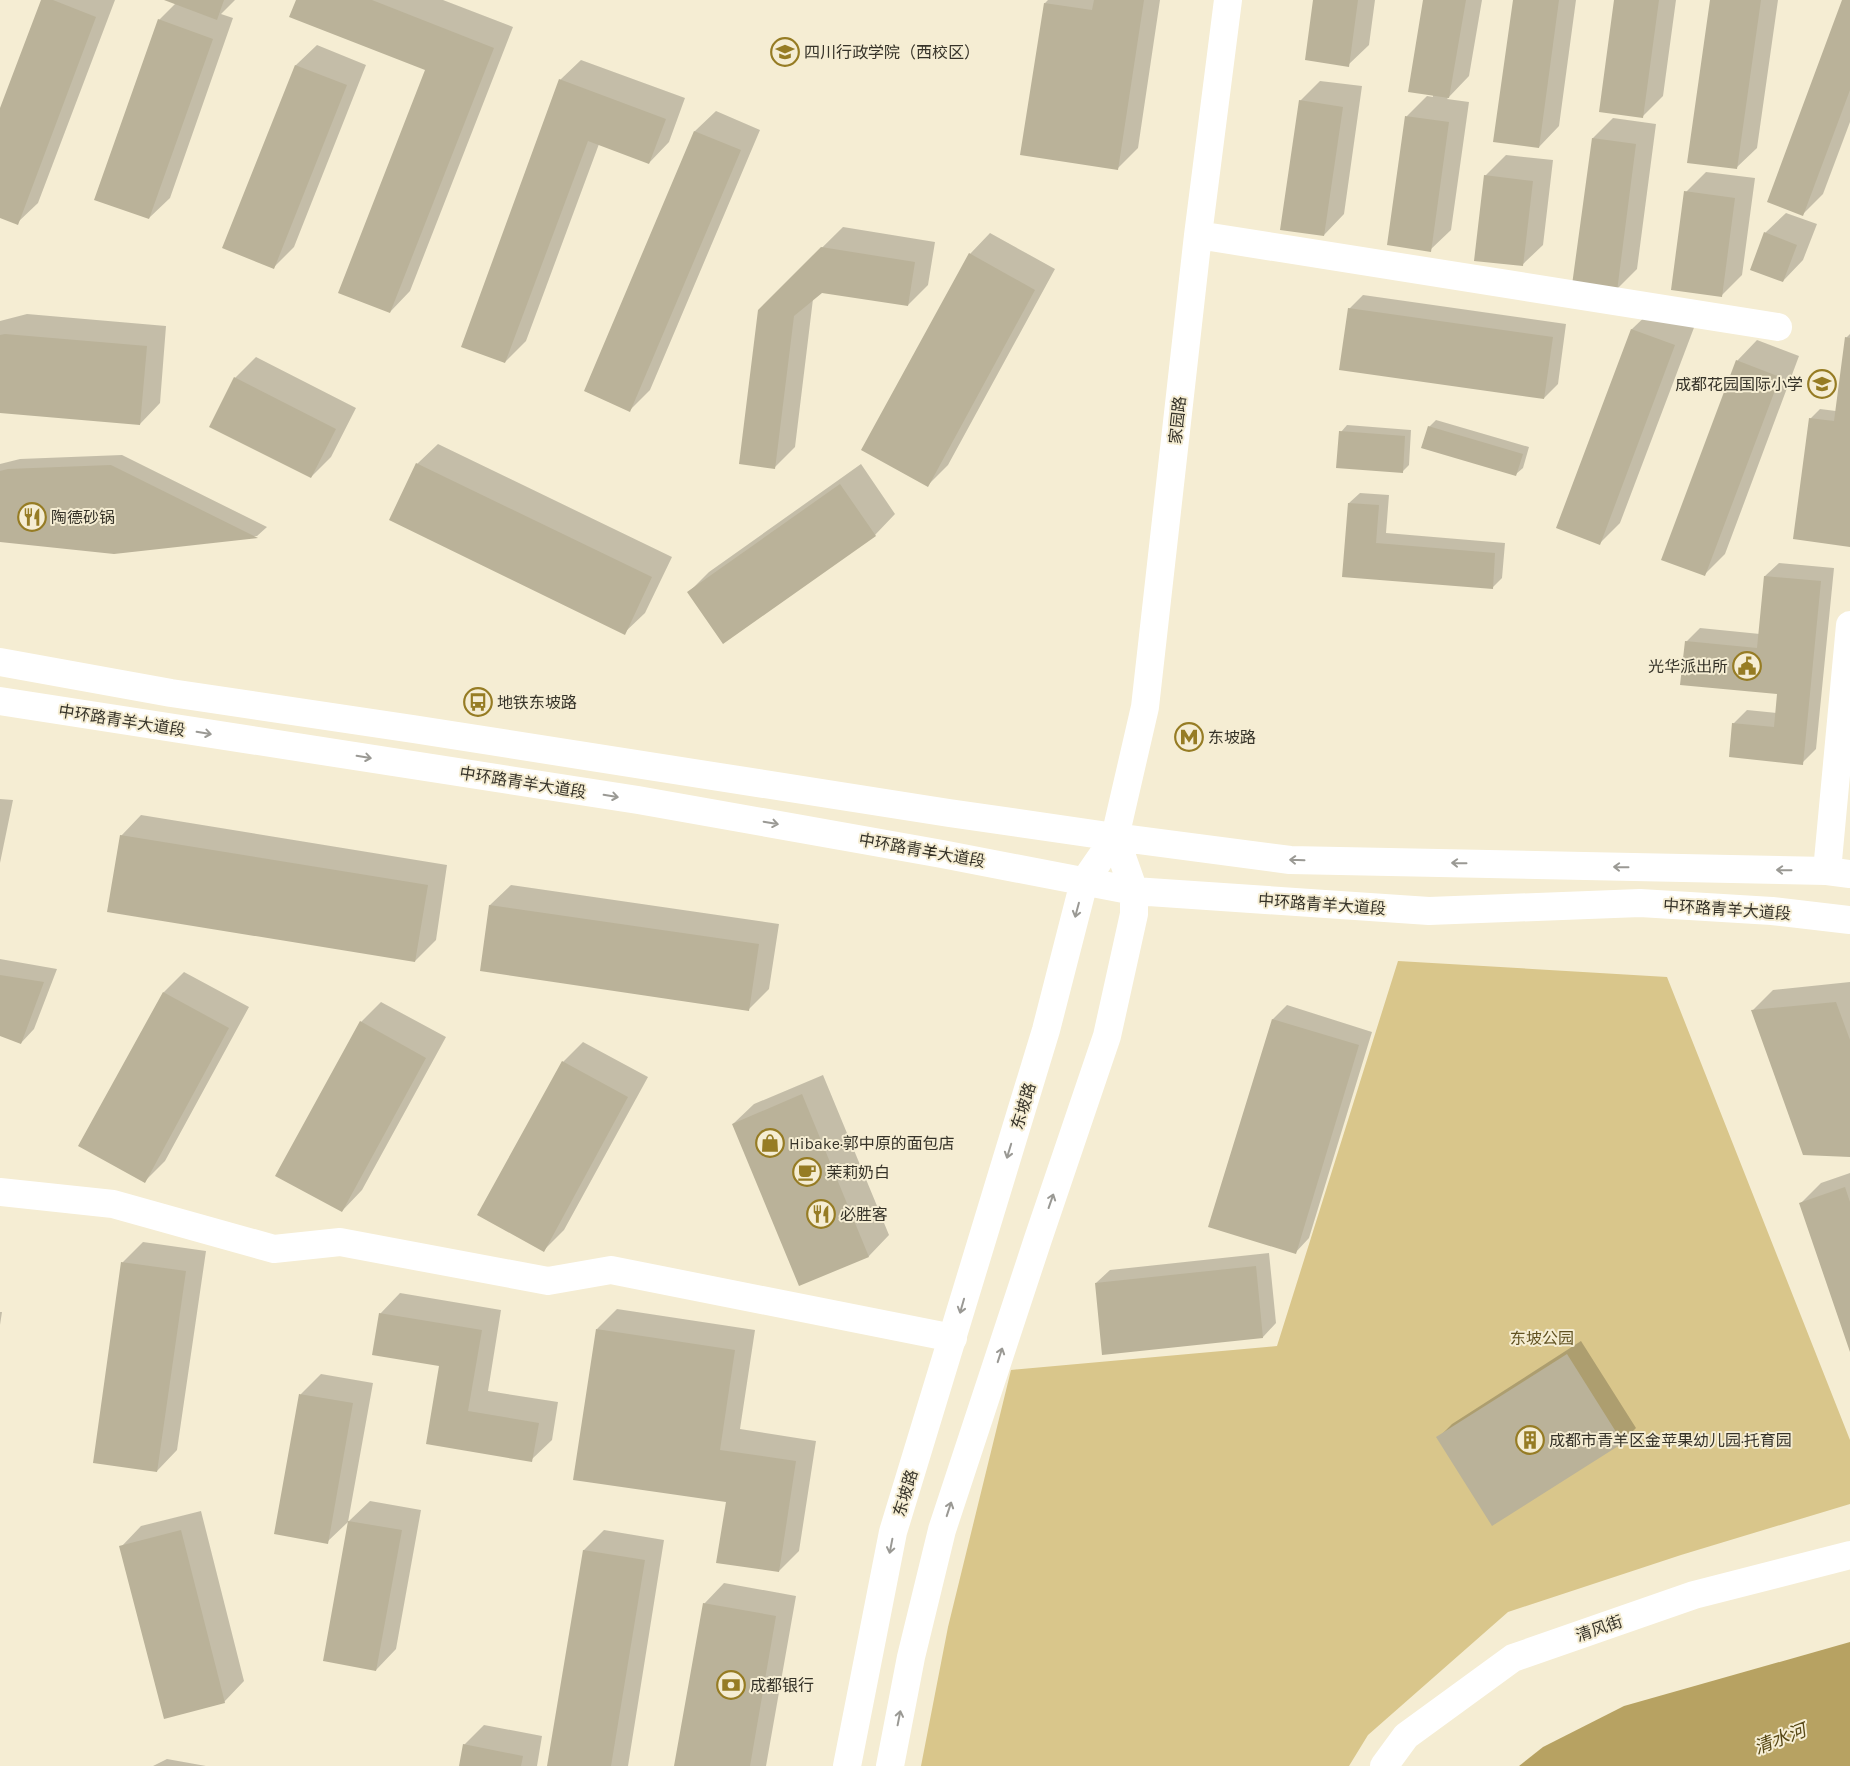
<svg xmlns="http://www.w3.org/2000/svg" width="1850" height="1766" viewBox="0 0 1850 1766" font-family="Karla,'Noto Sans SC',sans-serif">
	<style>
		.green { fill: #d9c68b }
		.water { fill: #b7a262 }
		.shadow { fill: #0003 }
		.building { fill: #bab299 }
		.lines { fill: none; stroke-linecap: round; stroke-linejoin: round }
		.minor { stroke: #fff; stroke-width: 28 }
		.major { stroke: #fff; stroke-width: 28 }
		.oneway { stroke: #9a9994 }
		.labels { text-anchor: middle; stroke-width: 4; stroke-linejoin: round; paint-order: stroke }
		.poi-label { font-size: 16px; fill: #363329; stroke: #f5edd3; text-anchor: start }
		.street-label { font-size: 16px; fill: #363329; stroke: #f5edd3 }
		.park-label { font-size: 16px; fill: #615221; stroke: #f5edd3 }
		.water-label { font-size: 18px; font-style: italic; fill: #564715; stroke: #f5edd3 }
	</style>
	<rect width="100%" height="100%" fill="#f5edd3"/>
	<!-- green -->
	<path class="green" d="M1398,961L1667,977L1850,1440V1504L1681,1555L1508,1612L1368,1735L1349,1766H921L948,1627L1011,1370L1277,1346Z"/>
	<!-- water -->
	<path class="water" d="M1850,1642V1766H1519L1543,1747L1624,1706Z"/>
	<!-- shadow -->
	<path class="shadow" d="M42,0H115L38,203L17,223L0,217V112Z
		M167,0H235L221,14L233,18L170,198L149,218L159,20L176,3Z
		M297,0H443L513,27L410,291L390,312L427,69Z
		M1048,0H1160L1138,148L1117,169L1045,3Z
		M1314,0H1375L1369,45L1348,65Z
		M1424,0H1482L1469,76L1447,99L1469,102L1451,230L1430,250L1407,116L1427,96L1433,97Z
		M1514,0H1576L1559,126L1539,147Z
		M1615,0H1676L1663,96L1643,116Z
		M1711,0H1778L1757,148L1736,168Z
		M1844,0H1850V122L1823,194L1803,214Z
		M317,45L366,65L294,247L274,267L224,247L296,65Z
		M581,60L685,98L669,142L649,163L599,144L526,341L505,362L560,80Z
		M1320,81L1362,86L1344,214L1324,235L1300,101Z
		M716,111L760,130L650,390L630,410L585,391L695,131Z
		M1613,118L1656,124L1637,269L1616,290L1593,138Z
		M1506,155L1553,160L1543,245L1522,265L1485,176Z
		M1706,172L1755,178L1742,275L1721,296L1686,192Z
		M1786,213L1817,224L1803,260L1783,281L1765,233Z
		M843,227L935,242L928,285L908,305L822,292L813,299L795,447L775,467L759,310Z
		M990,233L1055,269L948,465L928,485L970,254Z
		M1363,295L1566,324L1558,384L1544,398L1349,309Z
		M1653,309L1695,325L1620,523L1600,543L1558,527L1632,329Z
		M27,314L166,326L160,403L140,424L0,412V321Z
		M1850,334V545L1810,419L1820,409L1836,411L1846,338Z
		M1757,340L1799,356L1725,554L1704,575L1737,361Z
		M256,357L356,408L331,457L311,477L211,426L235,378Z
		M1436,420L1529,447L1523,468L1516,474L1429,427Z
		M1347,425L1411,430L1409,465L1402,472L1341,432Z
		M438,444L672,557L645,613L624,633L417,464Z
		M122,455L267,527L257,536L114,553L0,541V464L20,459Z
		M861,464L895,514L875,535L688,593L709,572Z
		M1360,493L1389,495L1386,533L1505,543L1502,578L1492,588L1343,575L1349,503Z
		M1779,563L1834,568L1816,749L1802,763L1733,724L1747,710L1777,713L1779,693L1686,642L1700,628L1760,634L1765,576Z
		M0,799L13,800L0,863Z
		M141,815L447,865L436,940L415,961L121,836Z
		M511,885L779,924L769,989L749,1009L481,970L490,905Z
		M0,959L57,969L34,1029L21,1043L0,1035Z
		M184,972L249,1007L165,1161L145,1181L80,1146L164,992Z
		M1850,982V1155L1753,1010L1773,990Z
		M381,1002L446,1037L362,1190L342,1211L361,1022Z
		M1287,1005L1372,1032L1309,1238L1296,1252L1210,1226L1273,1019Z
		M583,1042L648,1077L564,1230L544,1250L563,1062Z
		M823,1075L889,1235L869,1256L800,1284L733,1124L754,1104Z
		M1850,1173V1349L1801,1203L1821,1183Z
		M143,1242L206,1251L177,1450L157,1471L94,1462L123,1262Z
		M1269,1253L1276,1323L1263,1337L1096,1283L1110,1270Z
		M400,1293L501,1310L488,1391L558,1402L552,1440L531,1460L427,1443L440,1365L380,1314Z
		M617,1309L755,1330L740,1429L816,1441L799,1551L779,1571L597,1329Z
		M0,1312H2L0,1325Z
		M1581,1341L1636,1428L1622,1442L1493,1524L1438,1438L1452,1424Z
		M321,1374L373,1383L348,1522L327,1542L275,1533L301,1394Z
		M370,1501L421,1510L396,1649L376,1670L324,1660L349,1521Z
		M201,1511L244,1681L224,1702L121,1547L141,1526Z
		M604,1530L664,1540L628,1766H548L584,1550Z
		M724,1583L796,1596L766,1766H676L704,1604Z
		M484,1725L542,1736L537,1766H460L464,1745Z
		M167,1759L206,1766H153Z"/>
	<!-- building -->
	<path class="building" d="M41,0H53L96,17L18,225L0,218V108Z
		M164,0H224L217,20Z
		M296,0H372L494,48L390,313L338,293L425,70L289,17Z
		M1094,0H1144L1118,170L1020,155L1044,3L1092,10Z
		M1313,0H1358L1349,67L1305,60Z
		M1423,0H1466L1449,98L1408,92Z
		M1513,0H1559L1539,148L1493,142Z
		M1614,0H1659L1643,118L1599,112Z
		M1710,0H1761L1737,169L1687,163Z
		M1842,0H1850V90L1803,216L1767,202Z
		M158,19L213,39L149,219L94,200Z
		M295,65L347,85L274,269L222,248Z
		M559,79L666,119L649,164L588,141L505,363L461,347Z
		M1299,100L1343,107L1324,236L1280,230Z
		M1405,116L1449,122L1431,252L1387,245Z
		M694,131L741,150L630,412L584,391Z
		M1592,138L1636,144L1617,291L1572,285Z
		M1484,175L1533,181L1523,266L1474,261Z
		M1684,191L1735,198L1722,297L1671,290Z
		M1764,232L1797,245L1783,282L1750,270Z
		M821,247L915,262L908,306L822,293L794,316L775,469L739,464L758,310Z
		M969,253L1035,290L928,487L861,450Z
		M1348,308L1553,337L1544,399L1339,370Z
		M1631,329L1675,345L1600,545L1556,528Z
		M5,334L147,346L140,425L0,413V335Z
		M1845,337L1850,338V547L1793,539L1809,418L1834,421Z
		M1736,360L1780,377L1705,576L1661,560Z
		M234,377L336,429L311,478L209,427Z
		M1428,426L1523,454L1516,476L1421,448Z
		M1339,431L1405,436L1403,473L1336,468Z
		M416,463L652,577L625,635L389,520Z
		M111,465L258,538L114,554L0,542V471L8,469Z
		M840,484L876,536L723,644L687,592Z
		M1348,503L1379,505L1376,543L1495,553L1493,589L1342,577Z
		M1764,576L1821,581L1803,765L1729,757L1732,723L1774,727L1777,694L1680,685L1685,641L1757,648Z
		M120,835L428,885L415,962L107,912Z
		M489,905L759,944L749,1011L480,971Z
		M0,975L44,982L21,1044L0,1036Z
		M163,992L229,1028L145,1183L78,1146Z
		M1836,1002L1850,1040V1157L1803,1155L1751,1010Z
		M1272,1019L1359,1045L1296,1254L1208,1227Z
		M360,1021L426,1058L342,1212L275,1176Z
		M562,1061L628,1097L544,1252L477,1215Z
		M802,1094L869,1257L799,1286L732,1124Z
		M1845,1187L1850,1202V1352L1799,1203Z
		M121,1262L186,1271L157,1472L93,1463Z
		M1256,1266L1263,1338L1102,1355L1095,1283Z
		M379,1313L482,1330L468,1411L539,1423L532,1462L426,1444L439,1366L372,1355Z
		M596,1329L735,1350L720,1450L796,1461L779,1572L716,1563L726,1502L573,1480Z
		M1567,1354L1623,1443L1492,1526L1436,1437Z
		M299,1394L353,1403L328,1544L274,1534Z
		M348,1521L402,1530L376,1671L323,1661Z
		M181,1530L225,1703L164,1719L119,1546Z
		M583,1550L645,1560L611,1766H547Z
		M703,1603L776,1616L750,1766H674Z
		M463,1744L523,1756L521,1766H459Z"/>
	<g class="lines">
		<!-- minor -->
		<path class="minor" d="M1198,235L1778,327
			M1115,837L1145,707L1198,235L1228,0
			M1827,871L1850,625
			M0,1192L113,1204L274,1249L340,1242L548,1281L611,1270L953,1338
			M1384,1766L1406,1736L1513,1658L1694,1595L1850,1555"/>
		<!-- major -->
		<path class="major" d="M0,662L171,693L413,729L949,813L1115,837L1290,860L1827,871L1850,874
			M0,701L638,800L942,854L1134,891L1429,911L1640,903L1772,911L1850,920
			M847,1766L893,1532L1046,1030L1084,882L1115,837
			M890,1766L911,1657L942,1530L1038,1239L1107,1036L1134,914V891L1115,837"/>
	</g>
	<!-- one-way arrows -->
	<defs><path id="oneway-shaft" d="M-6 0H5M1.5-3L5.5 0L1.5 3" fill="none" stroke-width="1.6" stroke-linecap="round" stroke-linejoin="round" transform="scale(1.25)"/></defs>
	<g class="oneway">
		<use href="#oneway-shaft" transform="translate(204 733) rotate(9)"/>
		<use href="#oneway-shaft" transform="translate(364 757) rotate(9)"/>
		<use href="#oneway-shaft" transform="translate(611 796) rotate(9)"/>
		<use href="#oneway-shaft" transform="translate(771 823) rotate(10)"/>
		<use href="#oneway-shaft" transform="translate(1297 860) rotate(-178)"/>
		<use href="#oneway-shaft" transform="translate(1459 863) rotate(-179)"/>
		<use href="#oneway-shaft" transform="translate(1621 867) rotate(-179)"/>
		<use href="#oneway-shaft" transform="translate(1784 870) rotate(-179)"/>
		<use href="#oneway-shaft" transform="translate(1077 910) rotate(105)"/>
		<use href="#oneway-shaft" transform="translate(1009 1151) rotate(107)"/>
		<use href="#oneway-shaft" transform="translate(1051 1201) rotate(-71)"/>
		<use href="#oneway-shaft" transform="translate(962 1306) rotate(106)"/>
		<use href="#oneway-shaft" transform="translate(1000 1355) rotate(-72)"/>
		<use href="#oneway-shaft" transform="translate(949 1509) rotate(-72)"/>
		<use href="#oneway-shaft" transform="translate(891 1546) rotate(101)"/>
		<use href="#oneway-shaft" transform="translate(899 1718) rotate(-79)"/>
	</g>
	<!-- icons -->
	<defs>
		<symbol id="university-ring" viewBox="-11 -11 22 22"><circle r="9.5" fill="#f5edd3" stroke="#967c24" stroke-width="1.5"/><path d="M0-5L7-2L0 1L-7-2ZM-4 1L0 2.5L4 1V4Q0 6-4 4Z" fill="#967c24"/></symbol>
		<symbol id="school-ring" viewBox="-11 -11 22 22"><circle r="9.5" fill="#f5edd3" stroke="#967c24" stroke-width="1.5"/><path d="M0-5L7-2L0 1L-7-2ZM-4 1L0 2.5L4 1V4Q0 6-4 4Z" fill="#967c24"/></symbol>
		<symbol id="restaurant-ring" viewBox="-11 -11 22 22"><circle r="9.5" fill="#f5edd3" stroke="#967c24" stroke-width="1.5"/><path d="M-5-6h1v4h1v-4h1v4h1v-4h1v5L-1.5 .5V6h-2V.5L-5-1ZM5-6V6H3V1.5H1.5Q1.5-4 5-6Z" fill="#967c24"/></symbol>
		<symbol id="civic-ring" viewBox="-11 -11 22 22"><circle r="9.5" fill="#f5edd3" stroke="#967c24" stroke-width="1.5"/><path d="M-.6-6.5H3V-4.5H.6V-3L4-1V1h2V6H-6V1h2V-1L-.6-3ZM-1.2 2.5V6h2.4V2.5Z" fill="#967c24"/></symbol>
		<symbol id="bus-ring" viewBox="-11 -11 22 22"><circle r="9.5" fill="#f5edd3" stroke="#967c24" stroke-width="1.5"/><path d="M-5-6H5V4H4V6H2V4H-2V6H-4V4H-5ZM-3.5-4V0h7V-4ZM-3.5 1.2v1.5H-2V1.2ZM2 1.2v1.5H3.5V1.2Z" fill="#967c24"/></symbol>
		<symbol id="metro-ring" viewBox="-11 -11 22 22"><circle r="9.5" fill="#f5edd3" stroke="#967c24" stroke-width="1.5"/><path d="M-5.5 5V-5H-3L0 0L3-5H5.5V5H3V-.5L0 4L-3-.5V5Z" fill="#967c24"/></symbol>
		<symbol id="shop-ring" viewBox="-11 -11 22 22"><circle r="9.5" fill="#f5edd3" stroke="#967c24" stroke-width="1.5"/><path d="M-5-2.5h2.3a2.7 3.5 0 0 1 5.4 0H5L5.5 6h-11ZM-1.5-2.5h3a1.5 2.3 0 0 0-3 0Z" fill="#967c24"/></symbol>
		<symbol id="cafe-ring" viewBox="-11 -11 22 22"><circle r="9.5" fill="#f5edd3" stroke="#967c24" stroke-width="1.5"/><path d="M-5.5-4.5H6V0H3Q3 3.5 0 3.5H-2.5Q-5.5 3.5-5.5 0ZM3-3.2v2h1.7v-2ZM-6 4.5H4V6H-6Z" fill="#967c24"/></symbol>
		<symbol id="building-ring" viewBox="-11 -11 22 22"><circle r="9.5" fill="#f5edd3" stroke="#967c24" stroke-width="1.5"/><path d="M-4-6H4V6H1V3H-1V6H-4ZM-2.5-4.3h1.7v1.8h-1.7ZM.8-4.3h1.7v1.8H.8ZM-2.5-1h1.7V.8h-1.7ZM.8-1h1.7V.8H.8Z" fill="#967c24"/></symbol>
		<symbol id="bank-ring" viewBox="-11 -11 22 22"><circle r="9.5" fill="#f5edd3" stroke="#967c24" stroke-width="1.5"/><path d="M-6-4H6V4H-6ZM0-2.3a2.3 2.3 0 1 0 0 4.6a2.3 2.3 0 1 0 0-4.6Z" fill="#967c24"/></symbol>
	</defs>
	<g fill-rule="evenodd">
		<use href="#university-ring" x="769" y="36" width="32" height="32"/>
		<use href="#school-ring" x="1806" y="368" width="32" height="32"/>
		<use href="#restaurant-ring" x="16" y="501" width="32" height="32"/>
		<use href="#civic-ring" x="1731" y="650" width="32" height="32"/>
		<use href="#bus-ring" x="462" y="686" width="32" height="32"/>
		<use href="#metro-ring" x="1173" y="721" width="32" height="32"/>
		<use href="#shop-ring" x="754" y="1127" width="32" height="32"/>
		<use href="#cafe-ring" x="791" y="1156" width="32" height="32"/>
		<use href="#restaurant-ring" x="805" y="1198" width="32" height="32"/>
		<use href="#building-ring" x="1514" y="1424" width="32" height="32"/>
		<use href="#bank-ring" x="715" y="1669" width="32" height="32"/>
	</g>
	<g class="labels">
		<!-- poi labels -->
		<g class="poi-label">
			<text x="804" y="58">四川行政学院（西校区）</text>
			<text x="1803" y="390" text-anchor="end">成都花园国际小学</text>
			<text x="51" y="523">陶德砂锅</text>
			<text x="1728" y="672" text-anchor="end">光华派出所</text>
			<text x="497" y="708">地铁东坡路</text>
			<text x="1208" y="743">东坡路</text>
			<text x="789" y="1149">Hibake·郭中原的面包店</text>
			<text x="826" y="1178">茉莉奶白</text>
			<text x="840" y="1220">必胜客</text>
			<text x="1549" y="1446">成都市青羊区金苹果幼儿园·托育园</text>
			<text x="750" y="1691">成都银行</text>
		</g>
		<!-- street labels -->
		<g class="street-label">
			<text transform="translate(1177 420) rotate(-84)" y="6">家园路</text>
			<text transform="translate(122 720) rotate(9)" y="6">中环路青羊大道段</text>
			<text transform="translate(523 782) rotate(9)" y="6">中环路青羊大道段</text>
			<text transform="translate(922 850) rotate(10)" y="6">中环路青羊大道段</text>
			<text transform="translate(1322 904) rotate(4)" y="6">中环路青羊大道段</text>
			<text transform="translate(1727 909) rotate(4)" y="6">中环路青羊大道段</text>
			<text transform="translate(1023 1106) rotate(-73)" y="6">东坡路</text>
			<text transform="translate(905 1493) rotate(-73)" y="6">东坡路</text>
			<text transform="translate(1599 1628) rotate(-19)" y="6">清风街</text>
		</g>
		<!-- park labels -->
		<g class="park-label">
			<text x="1542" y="1344">东坡公园</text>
		</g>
		<!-- water labels -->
		<g class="water-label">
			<text transform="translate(1780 1739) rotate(-21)" y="6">清水河</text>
		</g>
	</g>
</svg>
